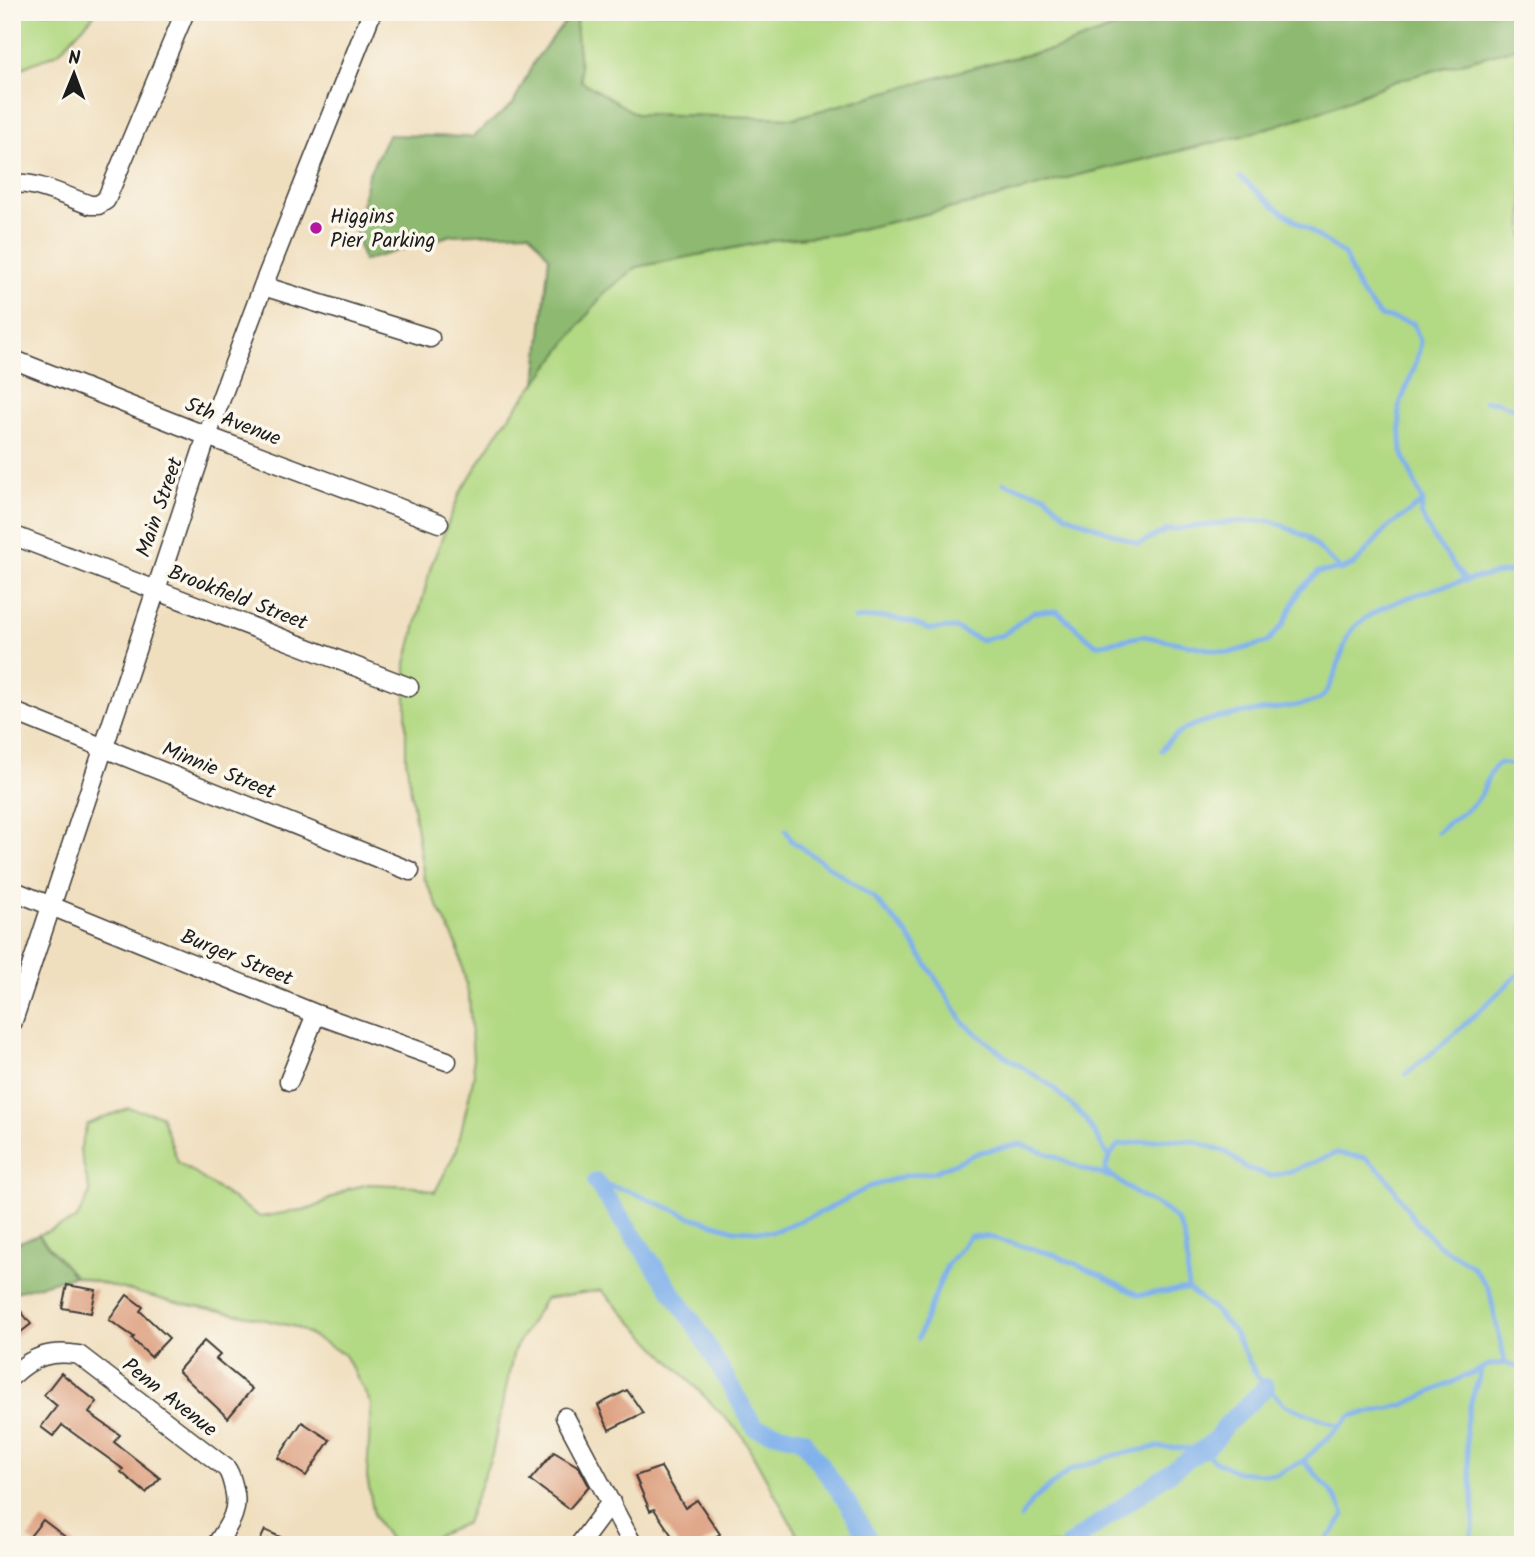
<svg xmlns="http://www.w3.org/2000/svg" width="1535" height="1557" viewBox="0 0 1535 1557" font-family="Kalam,sans-serif">
	<style>
		.green { fill: #b2d983; stroke: #677a50; stroke-width: 2 }
		.forest { fill: #8db971; stroke: #546a46; stroke-width: 2 }
		.lines { fill: none; stroke-linecap: round; stroke-linejoin: round }
		.stream { stroke: #80b1eb; stroke-width: 5 }
		.canal { stroke: #80b1eb; stroke-width: 18 }
		.building { fill: #dd9f7f }
		.minor-casing { stroke: #3c3934; stroke-width: 21 }
		.minor { stroke: #fff; stroke-width: 18 }
		.poi-dot { fill: #b5179e; stroke: #fbf7ec; stroke-width: 2.5 }
		.labels { text-anchor: middle; stroke-width: 7; stroke-linejoin: round; paint-order: stroke }
		.poi-label { font-size: 21px; fill: #1c1c1c; stroke: #fbf7ec; text-anchor: start }
		.street-label { font-size: 21px; fill: #1c1c1c; stroke: #fbf7ec }
	</style>
	<rect width="100%" height="100%" fill="#fbf7ec"/>
	<filter id="ink" filterUnits="userSpaceOnUse"><feTurbulence type="fractalNoise" baseFrequency=".0143" numOctaves="2"/><feDisplacementMap in="SourceGraphic" scale="14" xChannelSelector="R" yChannelSelector="G"/><feConvolveMatrix kernelMatrix="1 2 1 2 8 2 1 2 1" color-interpolation-filters="sRGB"/></filter>
	<filter id="wash" filterUnits="userSpaceOnUse"><feTurbulence type="fractalNoise" baseFrequency=".00686" numOctaves="4" result="noise"/><feDisplacementMap in="SourceGraphic" scale="28" xChannelSelector="R" yChannelSelector="G"/><feGaussianBlur stdDeviation="1.57" result="paint"/><feColorMatrix in="noise" values="0 0 0 0 0 0 0 0 0 0 0 0 0 0 0 0 0 1.4 0 .05"/><feComposite in="paint" operator="in"/></filter>
	<g filter="url(#wash)">
		<rect width="100%" height="100%" fill="#f0dfbf"/>
		<!-- green -->
		<path class="green" d="M12,12H97L58,53L12,72Z
			M581,12H1157L1059,48L990,63L794,118L636,114L581,81L576,22Z
			M1523,46V1545H803L742,1435L601,1290L545,1299L514,1350L492,1454L466,1523L417,1545H393L374,1516L367,1477L371,1404L345,1355L296,1327L244,1315L172,1302L74,1276L38,1235L76,1220L90,1193L80,1150L87,1124L128,1108L161,1115L178,1162L260,1217L313,1208L348,1189L369,1184L415,1186L435,1192L457,1149L474,1075L469,997L457,945L424,878L406,759V663L431,566L460,493L500,429L604,293L637,267L774,240L838,234L983,201L1078,175L1242,136L1322,111L1392,82Z"/>
		<!-- forest -->
		<path class="forest" d="M573,12H581L576,22L581,81L636,114L794,118L990,63L1059,48L1157,12H1523V46L1392,82L1322,111L1242,136L1078,175L983,201L838,234L774,240L637,267L604,293L536,383L549,257L529,232L452,235L363,261L356,232L368,175L388,135L472,137L513,104L535,60Z
			M38,1235L74,1276L12,1293V1245Z"/>
		<g class="lines">
			<!-- stream -->
			<path class="stream" d="M1240,177L1274,206L1344,254L1359,290L1380,316L1413,323L1421,343L1416,363L1399,407L1402,452L1423,502L1421,514L1432,536L1466,581
				M1485,401L1498,402L1523,412
				M1004,483L1045,495L1066,515L1139,544L1167,530L1232,522L1272,521L1307,537L1341,570
				M855,619L883,617L908,621L928,629L955,628L980,640L1003,635L1033,612L1057,611L1096,645L1143,636L1229,653L1267,642L1283,625L1300,590L1318,572L1341,570L1355,564L1387,528L1423,502
				M1162,750C1187,708 1274,715 1315,701C1338,693 1338,646 1354,628C1381,598 1482,574 1523,570
				M786,830L792,841L874,898L908,935L964,1023L1005,1056L1050,1085L1085,1118L1109,1157
				M1438,832C1451,818 1469,813 1480,796C1487,785 1488,771 1499,763L1523,766
				M1406,1074L1449,1039L1523,970
				M596,1182L628,1191L694,1218L735,1230L772,1232L824,1211L869,1187L904,1176L934,1172L980,1152L1020,1144L1052,1155L1080,1168L1110,1177
				M918,1338L947,1265L970,1236L989,1237L1055,1255L1094,1272L1138,1295L1188,1289
				M1339,1426L1285,1405L1257,1376L1233,1331L1214,1310L1188,1289C1187,1278 1188,1268 1187,1257C1184,1217 1172,1213 1140,1196C1128,1189 1116,1179 1105,1170L1109,1157L1118,1145L1163,1139L1194,1141L1226,1152L1246,1168L1271,1176L1295,1170L1336,1153L1366,1158L1386,1176L1415,1221L1437,1244L1472,1266L1489,1289L1505,1363
				M1303,1461C1319,1478 1336,1493 1344,1515L1334,1531L1320,1545
				M1021,1518L1031,1502L1070,1470L1115,1455L1157,1447L1200,1449L1215,1461L1237,1472L1276,1475L1303,1461L1351,1416L1404,1405L1489,1365L1505,1363L1523,1369
				M1469,1545C1482,1512 1464,1462 1466,1426C1467,1407 1477,1386 1482,1368"/>
			<!-- canal -->
			<path class="canal" d="M596,1182L695,1325L755,1428L802,1439L847,1502L872,1545
				M1069,1545L1215,1440L1227,1424L1266,1387"/>
		</g>
		<g id="blocks">
			<!-- building -->
			<path class="building" d="M67,1285L96,1290L91,1313L62,1308Z
				M127,1295L143,1307L140,1311L169,1338L151,1357L132,1339L134,1337L109,1320Z
				M12,1300L31,1324L12,1339Z
				M204,1341L220,1355L216,1359L252,1389L228,1418L178,1371Z
				M61,1373L97,1402L89,1413L120,1435L114,1442L160,1478L146,1493L121,1472L123,1469L62,1425L53,1436L41,1427L57,1406L44,1395Z
				M627,1390L643,1413L609,1430L598,1405Z
				M302,1422L330,1440L306,1476L278,1458Z
				M554,1452L579,1467L589,1486L569,1509L530,1480Z
				M661,1467L685,1508L697,1500L720,1534L701,1545H678L654,1509L650,1511L635,1476Z
				M43,1520L76,1545H36L28,1539Z
				M265,1530L297,1545H258Z"/>
		</g>
	</g>
	<g filter="url(#ink)">
		<use href="#blocks" fill-opacity="0" stroke="#3c3934" stroke-width="2"/>
		<g class="lines">
			<defs>
				<path id="minor" d="M12,185C29,178 72,199 90,205H98L106,200L185,12
					M263,286L430,338
					M12,359L207,436L439,523
					M12,535L409,687
					M12,711L410,871
					M12,890L316,1014L447,1061
					M12,1024L207,436L263,286L372,12
					M289,1081L316,1014
					M12,1376C33,1356 51,1350 79,1355L226,1468C231,1474 232,1481 234,1489C240,1512 228,1526 216,1545
					M565,1417L633,1545
					M579,1545L611,1502"/>
			</defs>
			<!-- minor casing -->
			<use href="#minor" class="minor-casing"/>
			<!-- minor -->
			<use href="#minor" class="minor"/>
		</g>
	</g>
	<!-- markers -->
	<circle class="poi-dot" cx="316" cy="228" r="7"/>
	<g class="labels">
		<!-- poi labels -->
		<g class="poi-label">
			<text x="330" y="223">Higgins<tspan x="330" dy="24">Pier Parking</tspan></text>
		</g>
		<!-- street labels -->
		<g class="street-label">
			<text transform="translate(233 421) rotate(21)" y="7">5th Avenue</text>
			<text transform="translate(159 507) rotate(-71)" y="7">Main Street</text>
			<text transform="translate(238 597) rotate(21)" y="7">Brookfield Street</text>
			<text transform="translate(219 770) rotate(22)" y="7">Minnie Street</text>
			<text transform="translate(237 957) rotate(22)" y="7">Burger Street</text>
			<text transform="translate(170 1397) rotate(38)" y="7">Penn Avenue</text>
		</g>
	</g>
	<!-- margin -->
	<rect width="1535" height="1557" fill="none" stroke="#fbf7ec" stroke-width="42"/>
	<!-- north arrow -->
	<g transform="translate(74 74) rotate(1)" stroke="#fbf7ec" stroke-width="5" paint-order="stroke">
	<path d="M0-5L12 26L0 18L-12 26Z" fill="#1c1c1c"/>
	<text y="-10" font-size="19" font-weight="bold" text-anchor="middle" fill="#1c1c1c">N</text>
	</g>
</svg>
